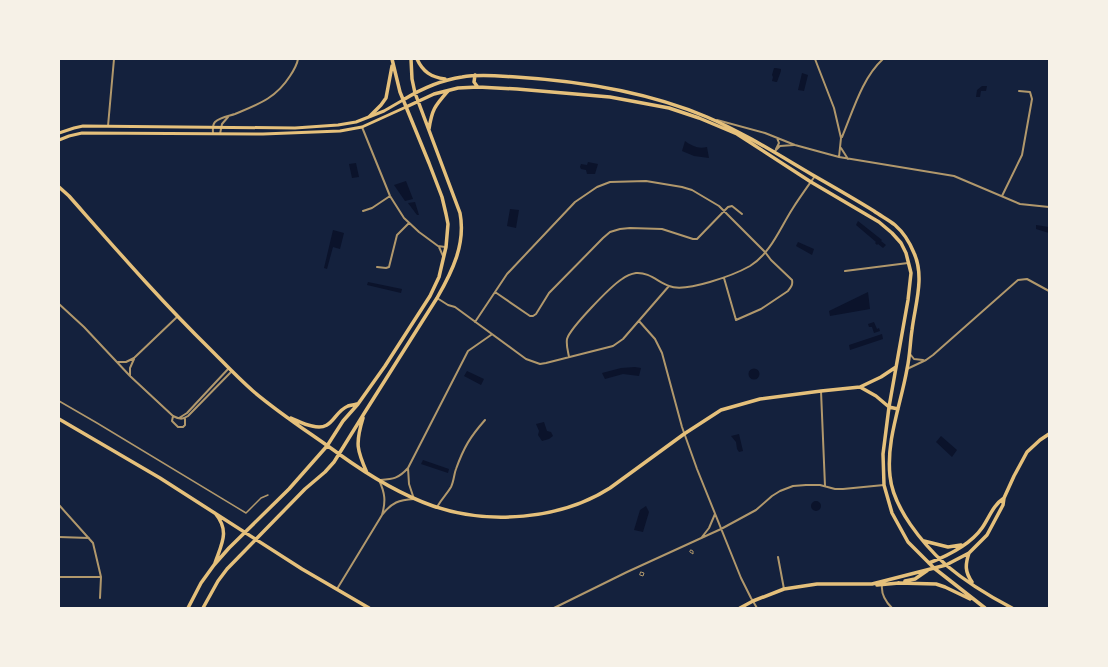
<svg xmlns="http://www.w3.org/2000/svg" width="1108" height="667" viewBox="0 0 1108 667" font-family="'Exo 2',sans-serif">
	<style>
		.water { fill: #0b132b }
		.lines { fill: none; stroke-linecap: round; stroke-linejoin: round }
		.service { stroke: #b1986c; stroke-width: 1 }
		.pedestrian { stroke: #b1986c; stroke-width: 1.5 }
		.minor { stroke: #b1986c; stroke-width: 2 }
		.secondary { stroke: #e5c07b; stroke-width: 3 }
		.primary { stroke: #e5c07b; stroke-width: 3.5 }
	</style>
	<rect width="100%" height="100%" fill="#14213d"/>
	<!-- water -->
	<path class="water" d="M774,68H776L781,69V71L777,82H776L772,81L773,77L772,75Z
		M802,73L808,75L804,91L798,90Z
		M982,86H987L986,91H981L980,97H976L977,90Z
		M685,141C692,146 698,149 707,147L709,158L694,156L682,151Z
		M588,162L598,164L595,174H587L586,170L581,169L580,167L581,164L587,165Z
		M356,163L359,177L352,178L349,164Z
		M406,181L413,199L405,201L394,185Z
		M415,202L419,215H417L408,203Z
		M510,209L519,210L516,228L507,226Z
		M858,221L882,240L881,241L886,245L883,248L878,244L877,245L875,243L876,242L856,225Z
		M1036,225L1049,227V233L1036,229Z
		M333,230L344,233L340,249L333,247L327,269L324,268Z
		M798,242L814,249L812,255L796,246Z
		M368,282L402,289L401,293L367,285Z
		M868,292L870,309L830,316L829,311Z
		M874,322L877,329L879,328L880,331L874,333L872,327H869L868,324Z
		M882,334L883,339L850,350L849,345Z
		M635,367L641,368L639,376L623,374L605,379L602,373L621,368Z
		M748.5 374a5.5 5.5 0 1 1 11 0a5.5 5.5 0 1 1-11 0Z
		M467,371L484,379L481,385L464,376Z
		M544,422L547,431L551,432L553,436L549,439L542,441L538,435L539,431L536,424Z
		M739,434L743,451L739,452L737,449L736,442L731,436Z
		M941,436L957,450L952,457L936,442Z
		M423,460L449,469L448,473L421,464Z
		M811 506a5 5 0 1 1 10 0a5 5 0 1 1-10 0Z
		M646,506L649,512L643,532L634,530L640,510Z"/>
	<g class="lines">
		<!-- service -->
		<path class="service" d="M691,550L693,551V554L690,552Z
			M641,572L644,573L643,576L640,575Z"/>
		<!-- pedestrian -->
		<path class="pedestrian" d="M59,401L97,423L246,513L261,498L268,495"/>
		<!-- minor -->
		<path class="minor" d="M815,59L834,108L841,138L839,157
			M717,120L765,133L795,145L839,157L954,176L1020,204L1049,207
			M108,126L114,59
			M362,127L390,196L404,218L419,232L438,246L445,247
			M213,134C213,130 212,125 215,122C220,117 229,116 235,114C259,104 276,98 290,76C294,70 297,65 298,59
			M220,134L222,124L228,117
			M842,137C853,111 862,78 883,59
			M841,148L848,159
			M776,149L779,143L777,138
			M774,152L780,146L794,145
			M1002,196L1022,155L1032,99L1030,92L1019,91
			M363,211L372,208L390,196
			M439,247L443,256
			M377,267L386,268L389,267L397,235L409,223
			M845,271L908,263
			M495,292L530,316H533L536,314L549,293L603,238L610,232L620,229L630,228L662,229L693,239H697L728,207L732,206L742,214
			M437,298L448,305L455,307L526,359L540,364L546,363L613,346L623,339L669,286
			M59,304L84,327L130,376L173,416C179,419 182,420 188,416L232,371
			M639,321L655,339L662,353L682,427L697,469L741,578L751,598L757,608
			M475,322L507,274L575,202L597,187L610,182L646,181L682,187L692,190L719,206L765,252L771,260L792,280C793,285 791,287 788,291L761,309L736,320L724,278
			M910,354L914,359L923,360
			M569,357C568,351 566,345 567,339C570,328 611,286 622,279C626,276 630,274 636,273C649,272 658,282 669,286C686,293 734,275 750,266C771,253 780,228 793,208C800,197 808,186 815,176
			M118,362H126L134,358L177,317
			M907,369L926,360L933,355L1018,280L1027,279L1049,291
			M130,376V368L134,359
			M821,391L825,486
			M173,416L172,421L178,427H183L185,425V419
			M179,418L187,413L229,368
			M59,505L93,543L101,577L100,598
			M437,507C442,498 447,494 451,487C454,481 454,474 456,469C464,447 470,437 485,420
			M382,515C386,501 385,493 379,480C393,479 398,479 408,468L468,351L491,335
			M59,537L89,538
			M702,537L709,528L715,514
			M778,557L784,589
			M59,577H101
			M882,585C881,594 885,601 892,608
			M337,589L382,515C392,502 399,500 414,499L409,484L408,468
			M554,608L627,572L721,529L756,510L772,496L780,491L793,486L806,485H820L835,489H843L884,485"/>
		<!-- secondary -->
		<path class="secondary" d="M59,133L74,128L83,126L295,128L338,125L356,122L384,111L403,100
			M59,140L69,136L82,133L263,134L340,131L362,127L406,107"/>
		<!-- primary -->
		<path class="primary" d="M417,59C423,72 431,77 445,79
			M475,75L474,82L477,86
			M403,100C421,89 441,80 462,77C480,74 498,76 516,77C580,81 648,92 707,117C744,133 777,154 811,174C832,186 853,198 874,211C881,216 889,220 895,225C903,232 910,243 914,253C925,277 915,305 912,330C910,343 910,356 907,369C901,404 886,440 890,476C893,508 923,544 946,565C966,582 989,596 1012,608
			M406,107L434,94L458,88L478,87L517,89L610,97L669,108L699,118L737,134L811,182L879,222L892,233L901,243L906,253L911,273L908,300L889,407L883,454L884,485L892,513L908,542L934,568L985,608
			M370,116L381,105L386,98L392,66
			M429,129C432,109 435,106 448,91
			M59,187L69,196C115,248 160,300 210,349C224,363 238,378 253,391C280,414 310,433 339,454C368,475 399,494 433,506C488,525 560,520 610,488L684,434L721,410L760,399L821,391L860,387L881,377L896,367
			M860,387L876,396L889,407L898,409
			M291,418C298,421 305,425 312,426C333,432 333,412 348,406C351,405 354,405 357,404
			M363,418C355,444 357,450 367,473
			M59,419L160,478L302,569L369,608
			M215,513C230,531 222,543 215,563
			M924,541L948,547L961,545
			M969,553C965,565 965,572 972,582
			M929,563C947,556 970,545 982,528C989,518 993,505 1004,498
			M905,581L915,579L928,570
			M898,583L936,584L945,587L970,599
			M877,585L899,583
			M188,608L201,583L214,565L229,548L289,489L327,446L343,421L358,404L385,366L430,296L439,277L446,247L448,224L446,214L442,197L429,163L400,92L392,59
			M203,608L218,581L227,569L305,489L325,472L334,462L365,412L437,298C452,272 466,244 460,213L415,93L412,79L411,59
			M740,608L753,601L784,589L817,584H872L946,565L969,553L987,535L1003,505L1004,498L1014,476L1027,452L1040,440L1049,434"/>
	</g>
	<!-- border -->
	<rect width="1108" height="667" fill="none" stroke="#f6f1e7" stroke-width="120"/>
</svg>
